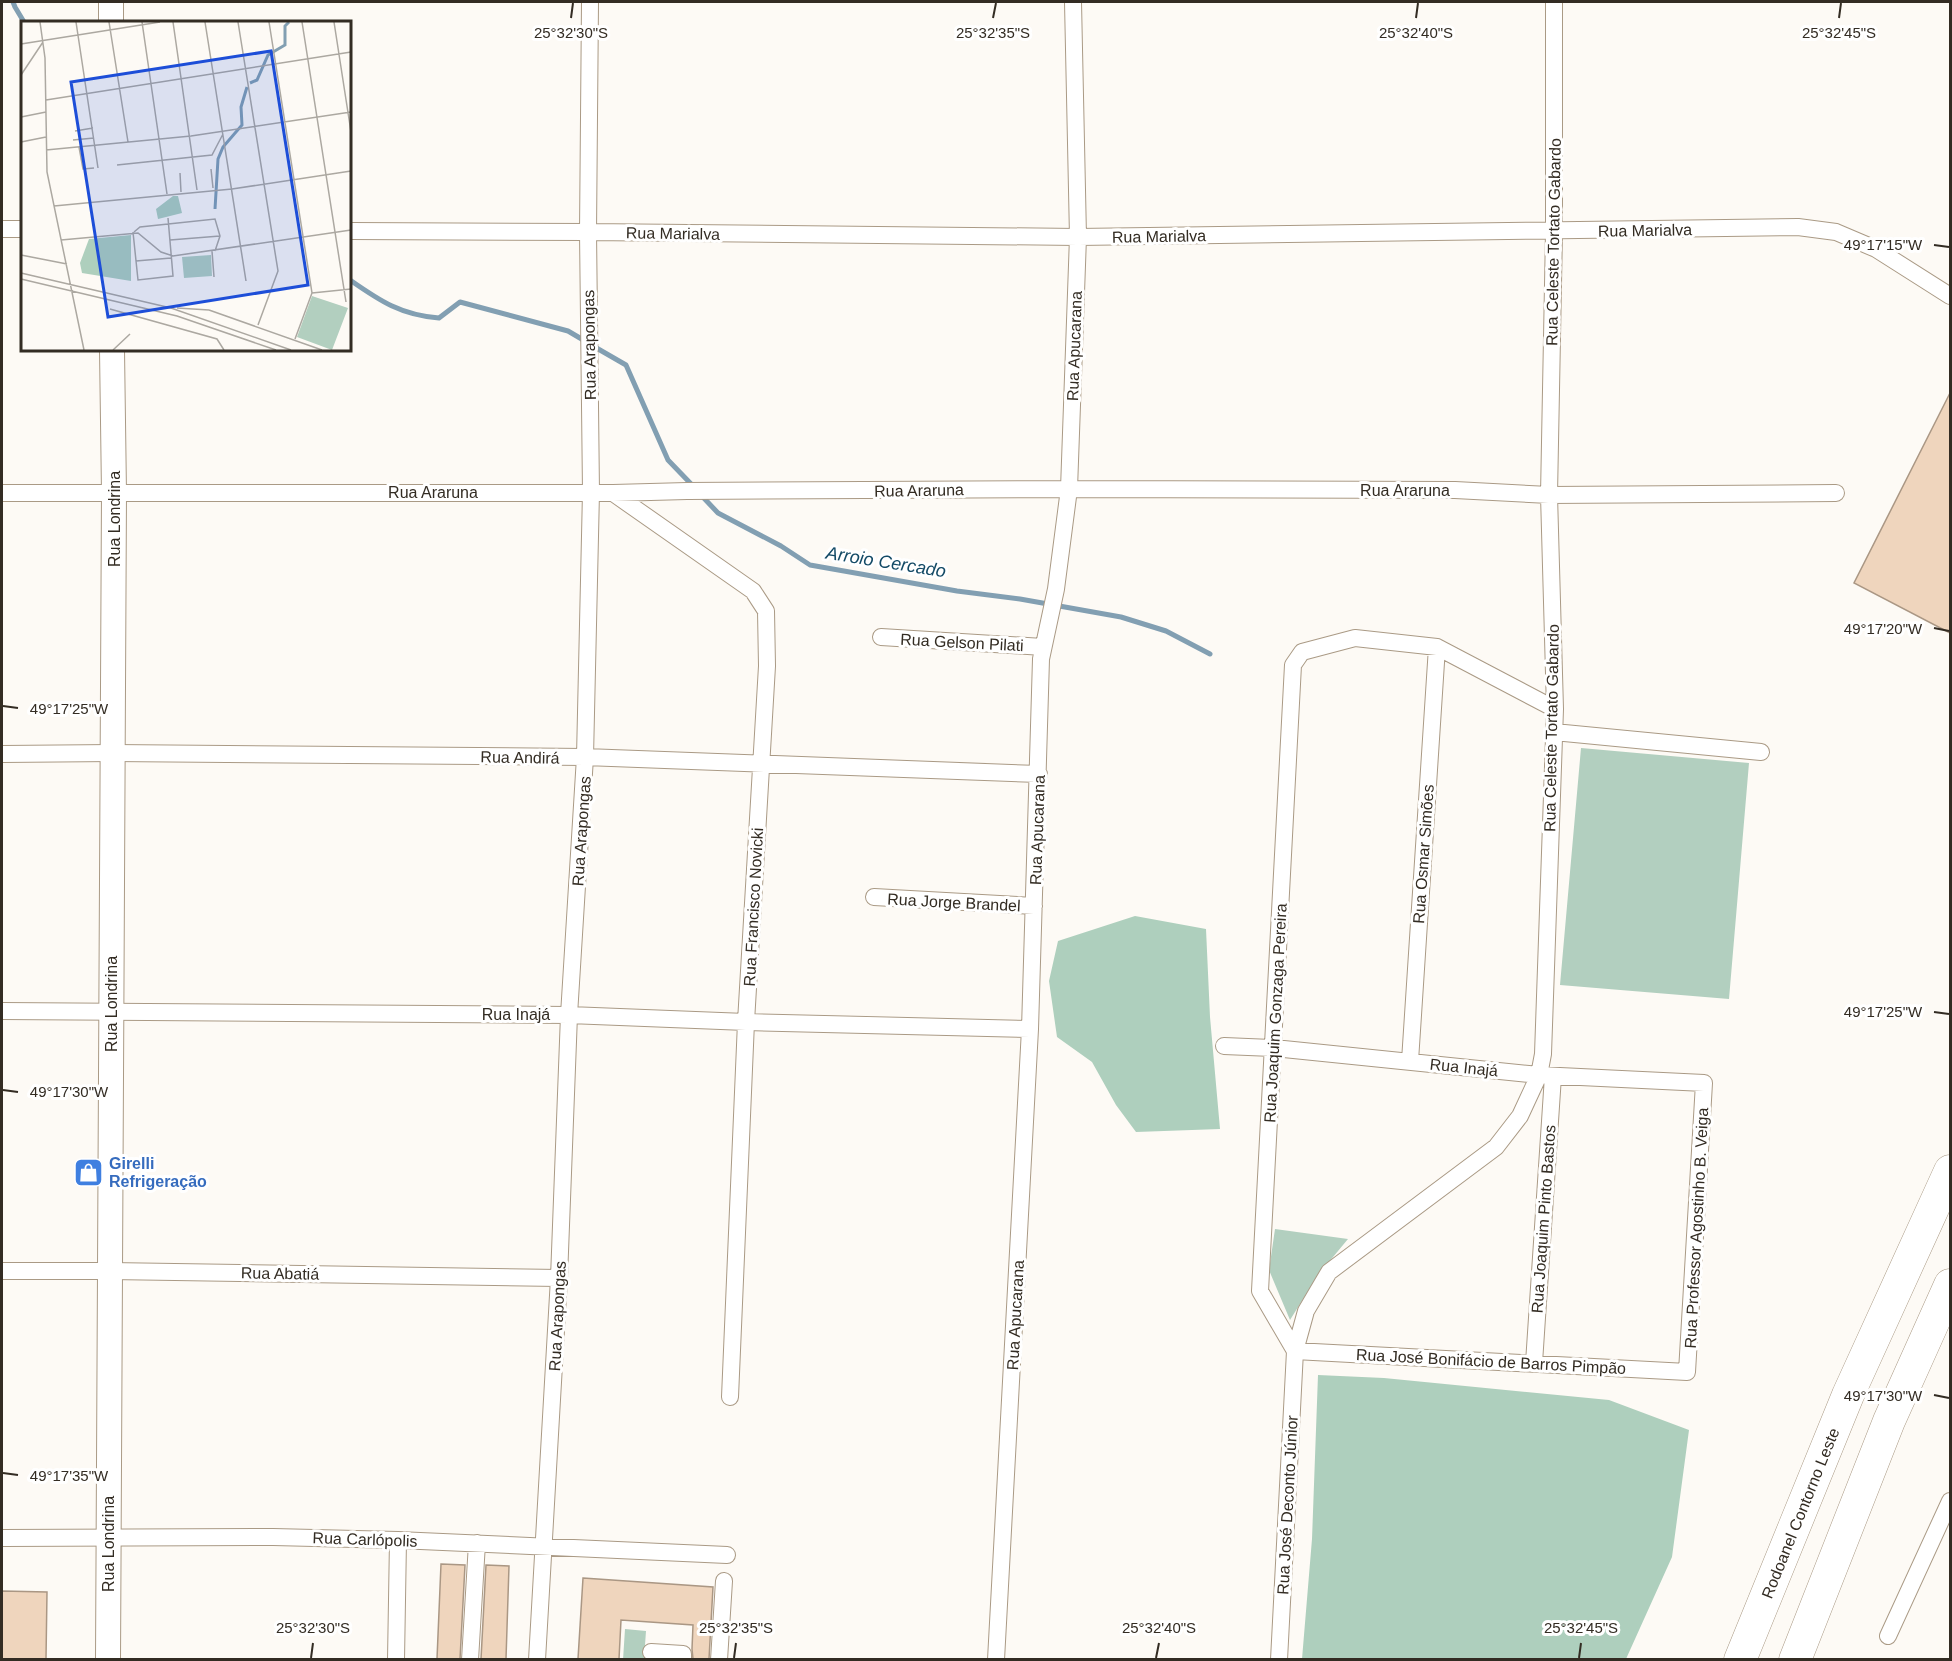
<svg xmlns="http://www.w3.org/2000/svg" width="1952" height="1661" viewBox="0 0 1952 1661" font-family="Arial,sans-serif">
	<style>
		.green { fill: #b2cfbf }
		.forest { fill: #aecfbd }
		.lines { fill: none; stroke-linecap: round; stroke-linejoin: round }
		.stream { stroke: #829fb2; stroke-width: 5 }
		.building { fill: #efd5bd; stroke: #aa9784; stroke-width: 1.5 }
		.street-casing { stroke: #aa9a85; stroke-width: 18 }
		.secondary-casing { stroke: #aa9a85; stroke-width: 26 }
		.highway-casing { stroke: #aa9a85; stroke-width: 33 }
		.street { stroke: #fff; stroke-width: 16 }
		.secondary { stroke: #fff; stroke-width: 24 }
		.highway { stroke: #fff; stroke-width: 32 }
		.ticks { fill: none; stroke: #332c23; stroke-width: 2 }
		.labels { text-anchor: middle; stroke-width: 6; stroke-linejoin: round; paint-order: stroke }
		.street-label { font-size: 16px; fill: #332c23; stroke: #fff }
		.shop-label { font-size: 16px; font-weight: bold; fill: #366cbe; stroke: #fff; text-anchor: start }
		.water-label { font-size: 18px; font-style: italic; fill: #134a66; stroke: #fff }
		.inset-river { fill: none; stroke: #829fb2; stroke-width: 3 }
		.inset-road { fill: none; stroke: #aca8a1; stroke-width: 1.5 }
		.view { fill: #1d4ed8; fill-opacity: 0.15; stroke: #1d4ed8; stroke-width: 3 }
		.inset-edge { fill: none; stroke: #332c23; stroke-width: 3 }
		.ticks-label { font-size: 15px; text-anchor: middle; fill: #332c23; stroke: #fff; stroke-width: 6; stroke-linejoin: round; paint-order: stroke }
	</style>
	<rect width="100%" height="100%" fill="#fdfaf5"/>
	<!-- green -->
	<path class="green" d="M1581,748L1749,763L1729,999L1560,985Z
		M1275,1229L1348,1239L1318,1275L1290,1320L1269,1270Z
		M625,1629L646,1631L644,1659L623,1660Z"/>
	<!-- forest -->
	<path class="forest" d="M1135,916L1206,929L1210,1017L1220,1129L1136,1132L1116,1105L1092,1062L1057,1037L1049,981L1058,941Z
		M1318,1375L1384,1378L1609,1400L1689,1430L1672,1557L1626,1659H1302L1312,1539Z"/>
	<g class="lines">
		<!-- stream -->
		<path class="stream" d="M13,2L15,7L24,22
			M350,280C380,301 401,315 439,318L460,302L568,331L585,341
			M593,346L626,365L668,460L694,487
			M700,494L718,513L781,546L810,565L957,591L1020,599L1121,617L1166,631L1210,654"/>
	</g>
	<!-- building -->
	<path class="building" d="M1950,393V633L1854,583Z
		M441,1564L465,1565L460,1659H437Z
		M486,1565L509,1566L506,1659H481Z
		M583,1578L713,1587L709,1659H693L692,1649L693,1625L621,1620L619,1659H578Z
		M2,1591L47,1592L46,1659H2Z"/>
	<g class="lines">
		<defs>
			<path id="street" d="M2,229H22
				M350,231L588,232L1078,237L1798,227L1836,232L1876,249L1950,296
				M2,493H613L687,491L1069,489L1455,490L1549,495L1836,493
				M613,493L753,591L766,611L767,666L746,1022L730,1397
				M881,637L1043,647
				M1554,732L1761,752
				M2,754L113,753L585,757L1039,774
				M874,897L1034,906
				M2,1011L569,1015L746,1022L1030,1029
				M1224,1046L1274,1048L1539,1075L1704,1083L1687,1372L1295,1351
				M1410,1061L1437,647
				M2,1271H110L559,1278
				M1295,1351L1260,1291L1293,665L1302,652L1355,638L1437,647L1555,709
				M1534,1363L1553,1076
				M2,1538L273,1537L398,1540L727,1555
				M1888,1636L1950,1501
				M651,1652L683,1654V1660
				M396,1660L398,1540
				M470,1660L477,1543
				M537,1660L559,1278L569,1015L585,757L591,492L588,232L590,2
				M719,1660L724,1581
				M996,1660L1030,1029L1041,659L1056,589L1069,489L1078,237L1073,2
				M1279,1660L1295,1351L1306,1311L1329,1272L1496,1147L1520,1116L1539,1075L1543,1054L1555,709L1549,495L1554,232V2"/>
			<path id="secondary" d="M111,2V22
				M108,1660L114,493L112,350"/>
			<path id="highway" d="M1740,1660L1848,1395L1950,1171
				M1795,1660L1889,1421L1950,1285"/>
		</defs>
		<!-- street casing -->
		<use href="#street" class="street-casing"/>
		<!-- secondary casing -->
		<use href="#secondary" class="secondary-casing"/>
		<!-- highway casing -->
		<use href="#highway" class="highway-casing"/>
		<!-- street -->
		<use href="#street" class="street"/>
		<!-- secondary -->
		<use href="#secondary" class="secondary"/>
		<!-- highway -->
		<use href="#highway" class="highway"/>
	</g>
	<!-- ticks -->
	<path class="ticks" d="M571,18L573,3M993,18L996,3M1416,18L1418,3M1839,18L1841,3M1934,245L1949,247M1934,628L1949,631M3,706L18,708M1934,1012L1949,1014M3,1090L18,1092M1934,1395L1949,1398M3,1473L18,1475M311,1658L313,1643M734,1658L736,1643M1156,1658L1159,1643M1579,1658L1581,1643"/>
	<!-- icons -->
	<defs>
		<symbol id="shop-square" viewBox="-11 -11 22 22"><rect x="-9" y="-9" width="18" height="18" rx="4" fill="#3f7fe0" stroke="#fff"/><path d="M-5-2.5h2.3a2.7 3.5 0 0 1 5.4 0H5L5.5 6h-11ZM-1.5-2.5h3a1.5 2.3 0 0 0-3 0Z" fill="#fff"/></symbol>
	</defs>
	<g fill-rule="evenodd">
		<use href="#shop-square" x="72" y="1156" width="33" height="33"/>
	</g>
	<g class="labels">
		<!-- street labels -->
		<g class="street-label">
			<text transform="translate(1645 230) rotate(-1)" y="6">Rua Marialva</text>
			<text transform="translate(673 233) rotate(1)" y="6">Rua Marialva</text>
			<text transform="translate(1159 236) rotate(-1)" y="6">Rua Marialva</text>
			<text transform="translate(1553 242) rotate(-89)" y="6">Rua Celeste Tortato Gabardo</text>
			<text transform="translate(589 345) rotate(-91)" y="6">Rua Arapongas</text>
			<text transform="translate(1074 346) rotate(-88)" y="6">Rua Apucarana</text>
			<text transform="translate(919 490) rotate(-1)" y="6">Rua Araruna</text>
			<text x="1405" y="496">Rua Araruna</text>
			<text x="433" y="498">Rua Araruna</text>
			<text transform="translate(114 519) rotate(-90)" y="6">Rua Londrina</text>
			<text transform="translate(962 642) rotate(3)" y="6">Rua Gelson Pilati</text>
			<text transform="translate(1551 728) rotate(-89)" y="6">Rua Celeste Tortato Gabardo</text>
			<text transform="translate(520 757) rotate(1)" y="6">Rua Andirá</text>
			<text transform="translate(1037 830) rotate(-88)" y="6">Rua Apucarana</text>
			<text transform="translate(581 831) rotate(-86)" y="6">Rua Arapongas</text>
			<text transform="translate(1423 854) rotate(-86)" y="6">Rua Osmar Simões</text>
			<text transform="translate(954 902) rotate(3)" y="6">Rua Jorge Brandel</text>
			<text transform="translate(753 907) rotate(-87)" y="6">Rua Francisco Novicki</text>
			<text transform="translate(111 1004) rotate(-90)" y="6">Rua Londrina</text>
			<text transform="translate(1275 1013) rotate(-87)" y="6">Rua Joaquim Gonzaga Pereira</text>
			<text x="516" y="1020">Rua Inajá</text>
			<text transform="translate(1464 1067) rotate(6)" y="6">Rua Inajá</text>
			<text transform="translate(1543 1219) rotate(-86)" y="6">Rua Joaquim Pinto Bastos</text>
			<text transform="translate(1696 1228) rotate(-87)" y="6">Rua Professor Agostinho B. Veiga</text>
			<text transform="translate(280 1273) rotate(1)" y="6">Rua Abatiá</text>
			<text transform="translate(1015 1315) rotate(-87)" y="6">Rua Apucarana</text>
			<text transform="translate(557 1316) rotate(-87)" y="6">Rua Arapongas</text>
			<text transform="translate(1491 1361) rotate(3)" y="6">Rua José Bonifácio de Barros Pimpão</text>
			<text transform="translate(1287 1505) rotate(-87)" y="6">Rua José Deconto Júnior</text>
			<text transform="translate(1800 1513) rotate(-68)" y="6">Rodoanel Contorno Leste</text>
			<text transform="translate(365 1539) rotate(2)" y="6">Rua Carlópolis</text>
			<text transform="translate(108 1544) rotate(-90)" y="6">Rua Londrina</text>
		</g>
		<!-- shop labels -->
		<g class="shop-label">
			<text x="109" y="1169">Girelli<tspan x="109" dy="18">Refrigeração</tspan></text>
		</g>
		<!-- water labels -->
		<g class="water-label">
			<text transform="translate(886 562) rotate(9)" y="6">Arroio Cercado</text>
		</g>
	</g>
	<!-- overview -->
	<g transform="translate(21 21)">
		<rect width="330" height="330" fill="#fdfaf5"/>
		<path d="M190,234L191,255L163,257L161,236ZM291,275L327,287L311,329L276,316Z" fill="#b2cfbf"/>
		<path d="M152,175H157L161,192L137,198L135,188ZM110,214V260L61,252L59,242L68,218Z" fill="#aecfbd"/>
		<path class="inset-river" d="M229,62L236,59L247,34L264,24V5L268,1M194,188L197,138L202,126L221,104L220,86L226,66"/>
		<path class="inset-road" d="M19,1L24,37L26,151L63,329M55,1L77,147M88,1L107,121M121,1L146,173M152,1L176,169M184,1L225,260M217,1L257,250L237,304M248,1L291,272L274,318M281,1L325,281M313,1L330,111M0,23L139,1M0,54L22,21M25,79L330,31M0,96L25,91M54,110L72,107M52,119L73,117M0,121L25,116M58,126L62,148L73,147M25,129L170,115L330,91M96,144L191,134L202,113M190,148L192,167M159,152L160,171M33,185L211,168L330,150M112,211L117,259L152,255L147,197M113,211L119,206L194,198L199,215L194,230M40,219L117,212L140,231L152,235L330,209M149,219L199,215M191,230L193,256M0,234L46,243M115,240L150,237M0,252L150,287L270,329M0,258L156,295L255,329M291,272L330,268M156,287L188,289M89,288L196,318L203,329M188,289L301,329M92,329L109,313"/>
		<path class="view" d="M250,30L287,264L87,296L50,61Z"/>
		<rect width="330" height="330" class="inset-edge"/>
	</g>
	<g class="ticks-label">
		<text x="571" y="38">25°32'30"S</text>
		<text x="993" y="38">25°32'35"S</text>
		<text x="1416" y="38">25°32'40"S</text>
		<text x="1839" y="38">25°32'45"S</text>
		<text x="1883" y="250">49°17'15"W</text>
		<text x="1883" y="634">49°17'20"W</text>
		<text x="69" y="714">49°17'25"W</text>
		<text x="1883" y="1017">49°17'25"W</text>
		<text x="69" y="1097">49°17'30"W</text>
		<text x="1883" y="1401">49°17'30"W</text>
		<text x="69" y="1481">49°17'35"W</text>
		<text x="313" y="1633">25°32'30"S</text>
		<text x="736" y="1633">25°32'35"S</text>
		<text x="1159" y="1633">25°32'40"S</text>
		<text x="1581" y="1633">25°32'45"S</text>
	</g>
	<!-- border -->
	<rect width="1952" height="1661" fill="none" stroke="#332c23" stroke-width="6"/>
</svg>
